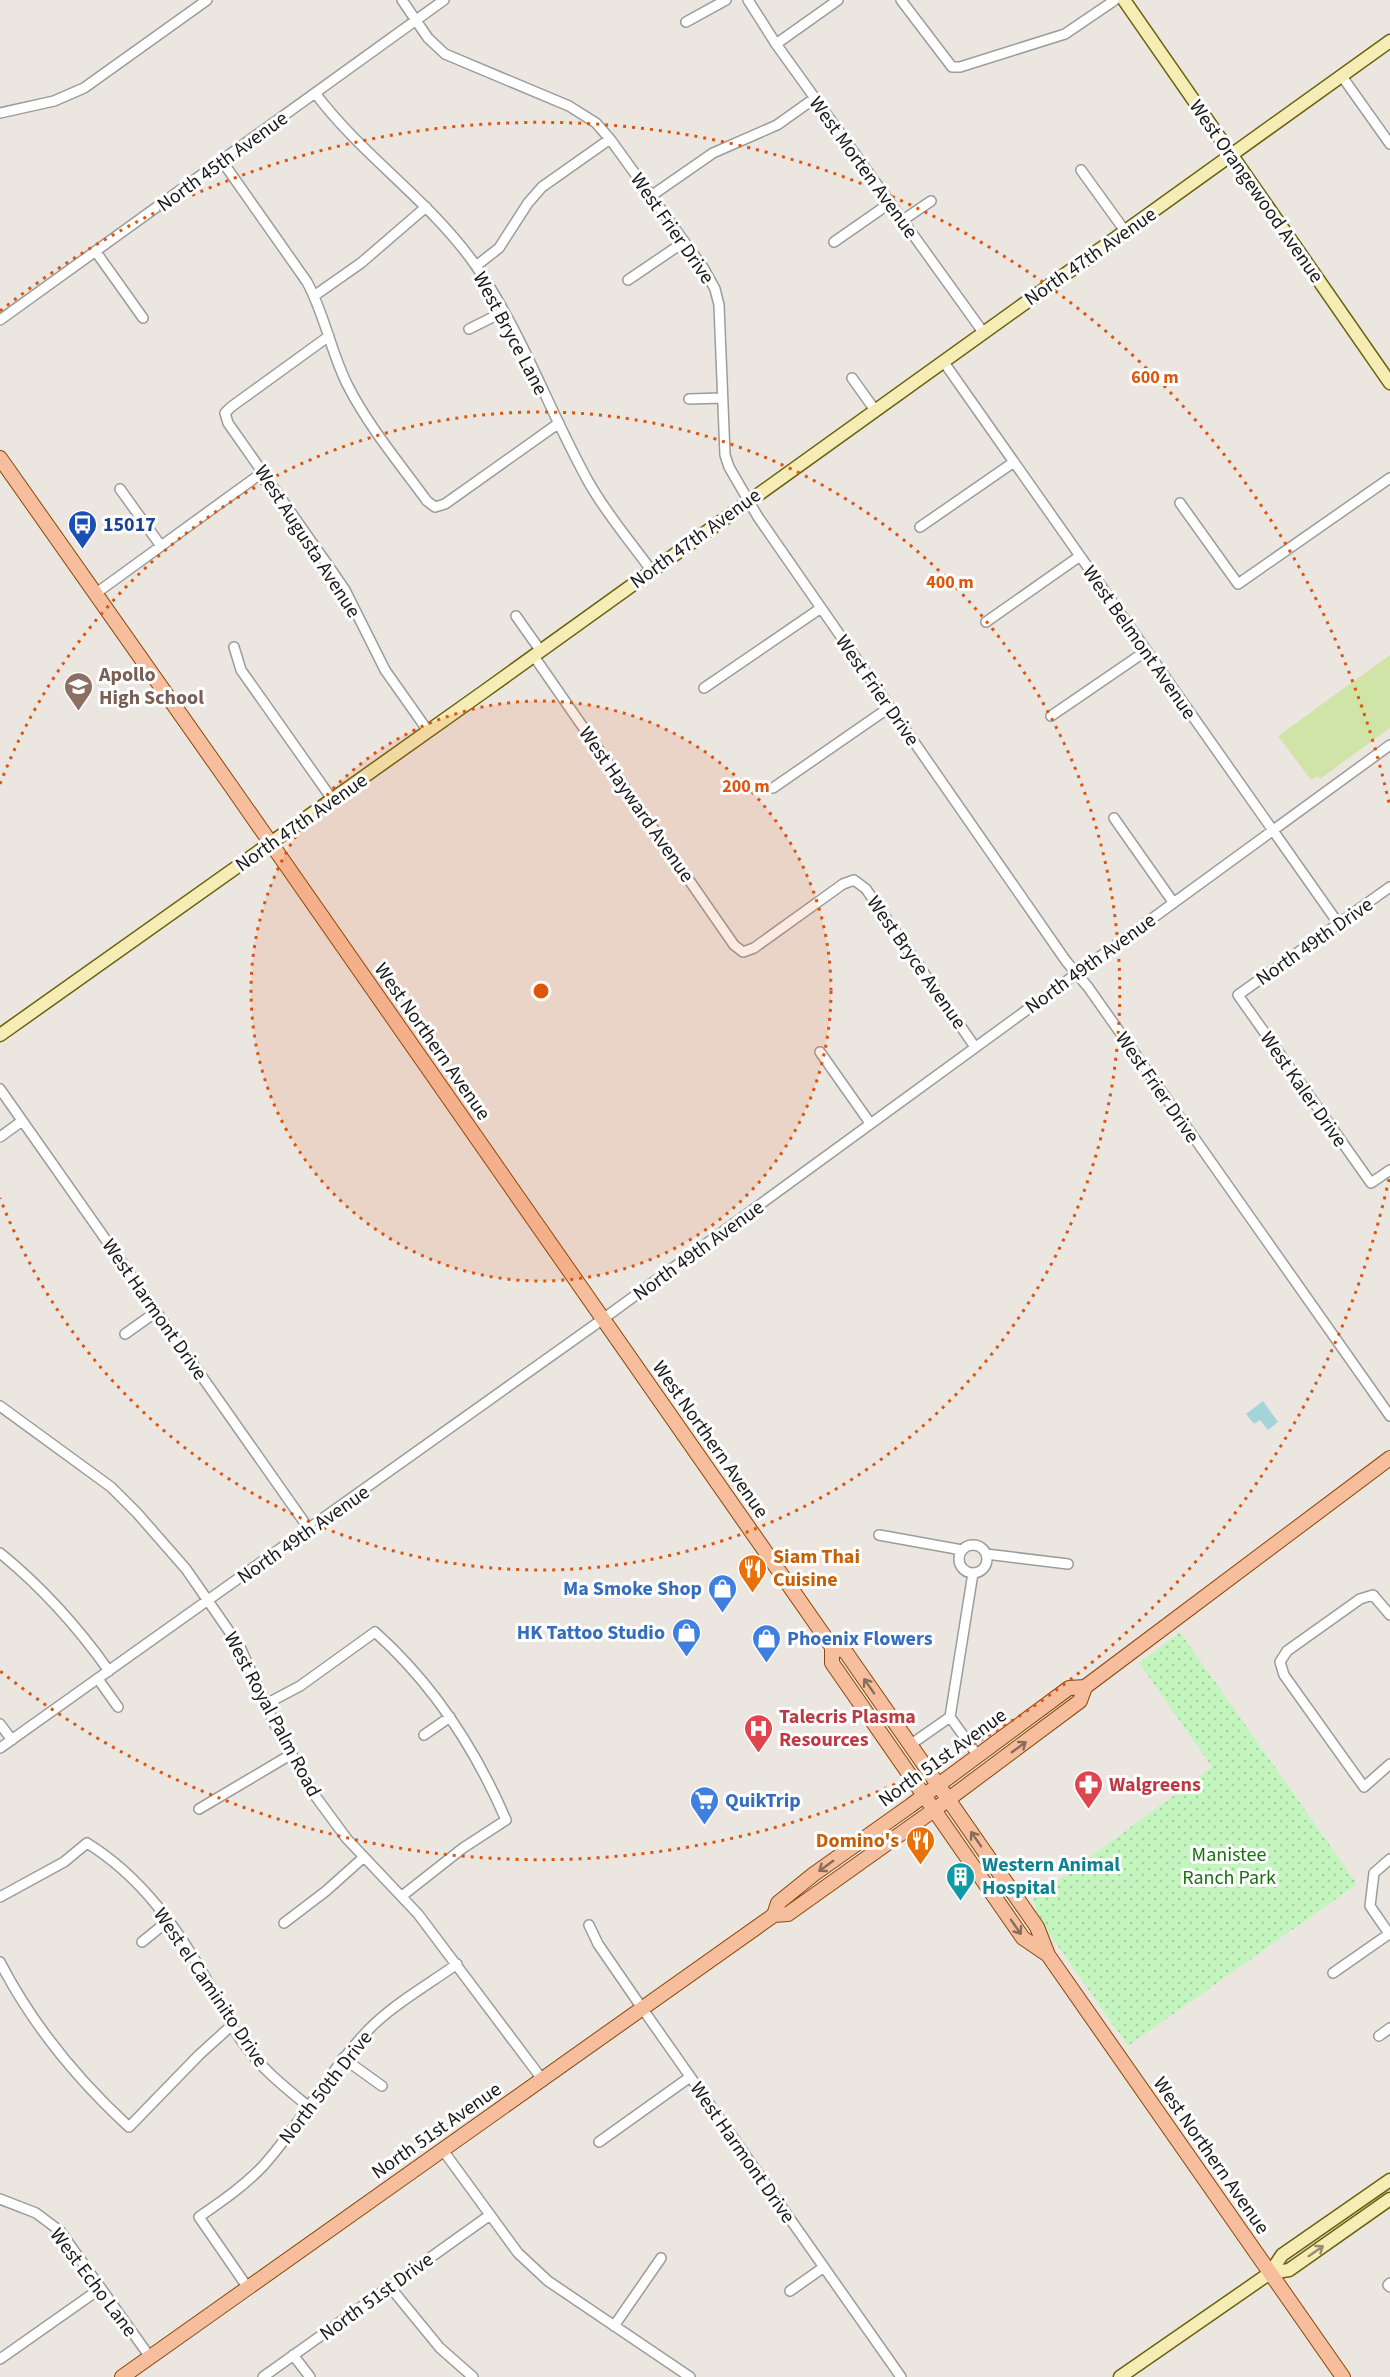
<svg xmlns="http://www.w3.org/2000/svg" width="1390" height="2377" viewBox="0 0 1390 2377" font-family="'Source Sans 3',sans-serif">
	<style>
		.grass { fill: #d1e4a8 }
		.park { fill: url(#park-dots) }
		.water { fill: #a3d5d8 }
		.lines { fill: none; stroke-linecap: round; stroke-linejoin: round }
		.street-casing { stroke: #9c9c9c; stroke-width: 12 }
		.secondary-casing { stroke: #69620b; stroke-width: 15 }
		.primary-casing { stroke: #894708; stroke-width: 16 }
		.street { stroke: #fff; stroke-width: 9 }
		.secondary { stroke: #f5ecb6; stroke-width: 12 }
		.primary { stroke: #f6be9c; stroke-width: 14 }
		.oneway { stroke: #886c5c }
		.oneway2 { stroke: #938e70 }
		.ring { fill: none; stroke: #de560d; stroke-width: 3; stroke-dasharray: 3 6 }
		.labels { text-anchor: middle; stroke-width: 6; stroke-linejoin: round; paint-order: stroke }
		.street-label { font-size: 20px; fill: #1b1b1b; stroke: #fff }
		.transit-label { font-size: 20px; font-weight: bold; fill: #164399; stroke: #fff; text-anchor: start }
		.education-label { font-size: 20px; font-weight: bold; fill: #785e54; stroke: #fff; text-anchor: start }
		.food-label { font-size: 20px; font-weight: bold; fill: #c56008; stroke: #fff; text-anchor: start }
		.shop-label { font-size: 20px; font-weight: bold; fill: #366cbe; stroke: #fff; text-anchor: end }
		.health-label { font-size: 20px; font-weight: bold; fill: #be3a42; stroke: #fff; text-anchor: start }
		.park-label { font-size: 20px; fill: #1b7111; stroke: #fff }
		.culture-label { font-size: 20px; font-weight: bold; fill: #0d838f; stroke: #fff; text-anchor: start }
		.centre { fill: #de560d; stroke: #fff; stroke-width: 3 }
		.ring-label { font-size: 18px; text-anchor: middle; font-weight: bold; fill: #de560d; stroke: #fff; stroke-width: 6; stroke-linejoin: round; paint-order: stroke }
	</style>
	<defs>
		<pattern id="park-dots" width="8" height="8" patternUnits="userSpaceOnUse" patternTransform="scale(1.5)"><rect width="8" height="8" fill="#c4f5be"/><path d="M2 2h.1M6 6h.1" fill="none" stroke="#a8d1a3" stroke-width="1.8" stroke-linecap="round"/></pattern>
	</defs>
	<rect width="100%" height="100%" fill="#ece6e1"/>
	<!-- grass -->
	<path class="grass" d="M1390,655V728L1320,779L1318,776L1311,780L1278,736Z"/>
	<!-- park -->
	<path class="park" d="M1180,1632L1357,1884L1128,2046L1036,1915V1905L1032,1900L1212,1767L1139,1663Z"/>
	<!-- water -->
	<path class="water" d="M1263,1401L1278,1422L1268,1430L1260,1420L1254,1424L1246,1414Z"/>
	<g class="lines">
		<defs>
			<path id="street" d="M402,0L428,38L445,54L569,106L596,123L610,139L704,269L715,289L719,305L725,455L729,467L758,517L1066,961L1088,987L1390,1416
				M748,0L776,44L983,332
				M901,0L952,67H960L1065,34L1115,0
				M686,22L726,0
				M776,44L838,0
				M1341,75L1390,144
				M315,93C363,157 431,201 476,266C522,332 549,411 588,481C605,512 630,541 651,570
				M0,113L54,101L84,88L207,0
				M222,161L307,282C325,315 331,353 348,386C369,427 400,464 427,501L435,507L445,504L559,423
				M1081,170L1125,231
				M651,196L713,153L777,125L815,98
				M903,220L931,201
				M834,242L890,203
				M96,252L143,318
				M476,266L499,248L528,203L542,187L610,139
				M628,280L684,242
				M314,296L361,263L426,207
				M0,320L444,0
				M469,329L503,312
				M329,336L231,407L225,413L228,423L332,571L345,590L385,670L428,731
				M943,361L1338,923
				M852,378L875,410
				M689,399L721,398
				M120,489L161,546
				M1180,503L1238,584L1390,478
				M920,527L1014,462
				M95,594L263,472
				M516,616L540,650
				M986,622L1080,556
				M234,647L241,670L332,799
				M533,655L734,945L743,952L754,948L843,884L854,880L866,889L975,1047
				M704,688L821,608
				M1051,716L1146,651
				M773,788L890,707
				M1114,818L1173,902
				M1390,887L1238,995L1371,1183L1390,1170
				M820,1052L870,1123
				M0,1089L309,1529
				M0,1137L22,1121
				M125,1334L156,1312
				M0,1406L111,1487L137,1513L186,1569L240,1647L276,1727L316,1797L347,1839L418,1914L542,2079
				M879,1535L962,1550
				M959 1559a14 14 0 1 1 28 0a14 14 0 1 1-28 0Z
				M0,1553C43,1588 77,1626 109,1671
				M986,1554L1068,1564
				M973,1573L950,1717L978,1756
				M1390,1615L1373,1595L1360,1599L1287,1651L1280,1662L1284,1675L1364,1787L1390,1764
				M98,1679L118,1707
				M266,1704L300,1686L375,1632C433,1684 475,1748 506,1820L463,1848L402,1896
				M0,1724L12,1740
				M424,1735L450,1717
				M910,1745L950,1717
				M0,1748L603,1319L1390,745
				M199,1809L290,1755
				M1390,1859L1374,1873L1370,1906L1390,1935
				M0,1897L64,1862L87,1843C142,1877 178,1929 209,1984C221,2005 231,2027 246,2047C264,2071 286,2088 309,2107
				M284,1923L326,1891L364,1857
				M589,1925L598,1944L642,2008L901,2377
				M142,1942L169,1920
				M0,1962C33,2026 77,2079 129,2127L199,2055L232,2025
				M1333,1973L1389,1934
				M1379,2036L1390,2028
				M343,2058L382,2086
				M599,2142L690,2077
				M442,2149L518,2253L548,2281L690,2377
				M0,2199L36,2213L60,2231L150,2357
				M1390,2283L1388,2285L1390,2287
				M390,2287L440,2348L473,2377
				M248,2288L199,2217C222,2201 244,2186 263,2166C299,2126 324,2079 360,2039C386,2008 425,1987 457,1964
				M790,2291L824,2267
				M614,2326L661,2258
				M293,2355L310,2377
				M0,2359L101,2288
				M263,2377L490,2215"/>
			<path id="secondary" d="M1124,0L1390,383
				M0,1035L482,693L1390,41
				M1270,2273L1289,2270L1390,2199
				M1120,2377L1270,2273L1282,2255L1390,2180"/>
			<path id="primary" d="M0,458L233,789L832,1647V1663L1023,1938L1048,1955
				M832,1647L845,1651L1037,1927L1048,1955L1343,2377
				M774,1915L778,1903L814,1874L910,1806L1069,1688L1085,1687
				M122,2377L774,1915L788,1914L934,1810L1080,1701L1085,1687L1390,1458"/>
		</defs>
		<!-- street casing -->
		<use href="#street" class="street-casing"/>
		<!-- secondary casing -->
		<use href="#secondary" class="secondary-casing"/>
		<!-- primary casing -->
		<use href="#primary" class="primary-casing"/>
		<!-- street -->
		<use href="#street" class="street"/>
		<!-- secondary -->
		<use href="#secondary" class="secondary"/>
		<!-- primary -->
		<use href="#primary" class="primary"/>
	</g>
	<!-- one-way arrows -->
	<defs><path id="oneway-shaft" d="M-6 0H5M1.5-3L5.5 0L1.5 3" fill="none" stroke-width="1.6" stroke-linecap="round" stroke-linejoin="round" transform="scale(1.5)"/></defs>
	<g class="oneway">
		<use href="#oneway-shaft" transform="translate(869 1686) rotate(-125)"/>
		<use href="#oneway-shaft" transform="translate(1019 1747) rotate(-36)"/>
		<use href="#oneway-shaft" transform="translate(976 1839) rotate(-125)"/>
		<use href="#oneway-shaft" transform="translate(826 1866) rotate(144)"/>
		<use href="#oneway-shaft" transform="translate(1016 1927) rotate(55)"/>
	</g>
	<use class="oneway2" href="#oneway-shaft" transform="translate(1316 2251) rotate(-35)"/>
	<!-- distance rings -->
	<circle cx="541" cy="991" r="290" fill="#de560d" fill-opacity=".12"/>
	<g class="ring">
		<circle cx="541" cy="991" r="290"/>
		<path d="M0 784A579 579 0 1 1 0 1198"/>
		<path d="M1389 1179A869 869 0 0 1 0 1671M0 311A869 869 0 0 1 1389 803"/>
	</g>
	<!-- icons -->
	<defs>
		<symbol id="bus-pin" viewBox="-11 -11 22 30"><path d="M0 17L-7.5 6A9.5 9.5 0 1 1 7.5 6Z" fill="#1a4fb4" stroke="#fff"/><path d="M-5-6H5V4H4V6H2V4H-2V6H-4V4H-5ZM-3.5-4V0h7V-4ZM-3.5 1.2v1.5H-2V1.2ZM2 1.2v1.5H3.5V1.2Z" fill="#fff"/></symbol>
		<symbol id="school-pin" viewBox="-11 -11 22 30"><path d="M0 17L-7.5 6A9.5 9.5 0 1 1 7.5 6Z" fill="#8d6e63" stroke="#fff"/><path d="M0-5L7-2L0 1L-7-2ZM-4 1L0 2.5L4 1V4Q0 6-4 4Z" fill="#fff"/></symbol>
		<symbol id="restaurant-pin" viewBox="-11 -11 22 30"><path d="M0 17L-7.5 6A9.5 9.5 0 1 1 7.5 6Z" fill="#e8710a" stroke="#fff"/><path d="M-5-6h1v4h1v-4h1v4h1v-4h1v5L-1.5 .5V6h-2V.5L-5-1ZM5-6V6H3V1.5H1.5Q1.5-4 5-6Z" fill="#fff"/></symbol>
		<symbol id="shop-pin" viewBox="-11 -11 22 30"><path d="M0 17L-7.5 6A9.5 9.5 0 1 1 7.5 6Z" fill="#3f7fe0" stroke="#fff"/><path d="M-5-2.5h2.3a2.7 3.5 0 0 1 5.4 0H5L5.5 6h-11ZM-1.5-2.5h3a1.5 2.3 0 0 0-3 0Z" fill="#fff"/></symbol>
		<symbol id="hospital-pin" viewBox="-11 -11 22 30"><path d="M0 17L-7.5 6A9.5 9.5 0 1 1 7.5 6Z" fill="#e0444e" stroke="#fff"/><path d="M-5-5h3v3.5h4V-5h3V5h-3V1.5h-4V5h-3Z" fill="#fff"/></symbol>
		<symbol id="pharmacy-pin" viewBox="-11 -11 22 30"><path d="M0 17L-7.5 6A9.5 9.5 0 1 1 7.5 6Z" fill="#e0444e" stroke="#fff"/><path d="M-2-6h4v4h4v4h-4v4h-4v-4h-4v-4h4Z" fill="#fff"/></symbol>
		<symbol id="supermarket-pin" viewBox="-11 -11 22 30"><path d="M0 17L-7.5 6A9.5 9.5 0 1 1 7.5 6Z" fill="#3f7fe0" stroke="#fff"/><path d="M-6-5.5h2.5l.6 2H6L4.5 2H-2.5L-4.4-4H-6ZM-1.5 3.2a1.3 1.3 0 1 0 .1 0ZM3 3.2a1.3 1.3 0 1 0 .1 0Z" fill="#fff"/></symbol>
		<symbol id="building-pin" viewBox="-11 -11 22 30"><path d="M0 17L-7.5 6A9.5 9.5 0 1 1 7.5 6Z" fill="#0f9aa8" stroke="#fff"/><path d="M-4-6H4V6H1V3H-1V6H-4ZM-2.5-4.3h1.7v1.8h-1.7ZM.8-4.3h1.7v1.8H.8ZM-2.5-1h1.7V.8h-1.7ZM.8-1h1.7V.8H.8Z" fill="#fff"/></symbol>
	</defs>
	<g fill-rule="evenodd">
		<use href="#bus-pin" x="66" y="508" width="33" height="45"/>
		<use href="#school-pin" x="62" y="670" width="33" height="45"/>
		<use href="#restaurant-pin" x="736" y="1552" width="33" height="45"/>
		<use href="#shop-pin" x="706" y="1572" width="33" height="45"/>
		<use href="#shop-pin" x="670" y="1616" width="33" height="45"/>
		<use href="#shop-pin" x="750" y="1622" width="33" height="45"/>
		<use href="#hospital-pin" x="742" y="1712" width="33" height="45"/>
		<use href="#pharmacy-pin" x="1072" y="1768" width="33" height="45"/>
		<use href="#supermarket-pin" x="688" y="1784" width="33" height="45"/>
		<use href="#restaurant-pin" x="904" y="1824" width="33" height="45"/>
		<use href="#building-pin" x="944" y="1860" width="33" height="45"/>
	</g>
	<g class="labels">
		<!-- street labels -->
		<g class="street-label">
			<text transform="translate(222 161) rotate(-36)" y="7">North 45th Avenue</text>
			<text transform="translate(864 167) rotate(54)" y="7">West Morten Avenue</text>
			<text transform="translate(1257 191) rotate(55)" y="7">West Orangewood Avenue</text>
			<text transform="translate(673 228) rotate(55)" y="7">West Frier Drive</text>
			<text transform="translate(1090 256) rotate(-35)" y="7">North 47th Avenue</text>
			<text transform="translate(511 333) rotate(62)" y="7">West Bryce Lane</text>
			<text transform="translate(695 538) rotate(-36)" y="7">North 47th Avenue</text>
			<text transform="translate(308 541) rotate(57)" y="7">West Augusta Avenue</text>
			<text transform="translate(1140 642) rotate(55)" y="7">West Belmont Avenue</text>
			<text transform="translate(878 690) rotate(55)" y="7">West Frier Drive</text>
			<text transform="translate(637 804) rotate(55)" y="7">West Hayward Avenue</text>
			<text transform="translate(301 822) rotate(-35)" y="7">North 47th Avenue</text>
			<text transform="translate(1314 941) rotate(-35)" y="7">North 49th Drive</text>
			<text transform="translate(917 962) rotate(55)" y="7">West Bryce Avenue</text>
			<text transform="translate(1090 963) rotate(-36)" y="7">North 49th Avenue</text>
			<text transform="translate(433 1041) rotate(55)" y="7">West Northern Avenue</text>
			<text transform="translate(1158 1087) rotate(55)" y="7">West Frier Drive</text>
			<text transform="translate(1304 1089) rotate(55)" y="7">West Kaler Drive</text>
			<text transform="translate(698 1250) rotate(-36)" y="7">North 49th Avenue</text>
			<text transform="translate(155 1309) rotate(55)" y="7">West Harmont Drive</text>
			<text transform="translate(711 1439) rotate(55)" y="7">West Northern Avenue</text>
			<text transform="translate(303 1534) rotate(-35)" y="7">North 49th Avenue</text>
			<text transform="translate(273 1714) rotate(62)" y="7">West Royal Palm Road</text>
			<text transform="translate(942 1757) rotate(-36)" y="7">North 51st Avenue</text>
			<text transform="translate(211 1987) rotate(56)" y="7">West el Caminito Drive</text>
			<text transform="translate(325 2087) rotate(-52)" y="7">North 50th Drive</text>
			<text transform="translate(436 2130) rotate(-35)" y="7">North 51st Avenue</text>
			<text transform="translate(743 2152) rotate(55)" y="7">West Harmont Drive</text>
			<text transform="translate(1212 2155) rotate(55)" y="7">West Northern Avenue</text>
			<text transform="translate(94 2282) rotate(53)" y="7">West Echo Lane</text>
			<text transform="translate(376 2296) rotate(-36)" y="7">North 51st Drive</text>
		</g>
		<!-- transit labels -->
		<g class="transit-label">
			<text x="103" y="531">15017</text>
		</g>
		<!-- education labels -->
		<g class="education-label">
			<text x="99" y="681">Apollo<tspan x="99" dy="23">High School</tspan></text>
		</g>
		<!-- food labels -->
		<g class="food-label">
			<text x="773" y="1563">Siam Thai<tspan x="773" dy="23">Cuisine</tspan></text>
			<text x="899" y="1847" text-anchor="end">Domino's</text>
		</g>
		<!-- shop labels -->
		<g class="shop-label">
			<text x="702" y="1595">Ma Smoke Shop</text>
			<text x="665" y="1639">HK Tattoo Studio</text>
			<text x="787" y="1645" text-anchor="start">Phoenix Flowers</text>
			<text x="725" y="1807" text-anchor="start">QuikTrip</text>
		</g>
		<!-- health labels -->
		<g class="health-label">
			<text x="779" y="1723">Talecris Plasma<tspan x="779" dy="23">Resources</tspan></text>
			<text x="1109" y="1791">Walgreens</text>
		</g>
		<!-- park labels -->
		<g class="park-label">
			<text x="1229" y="1861">Manistee<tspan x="1229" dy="23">Ranch Park</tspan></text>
		</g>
		<!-- culture labels -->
		<g class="culture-label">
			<text x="982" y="1871">Western Animal<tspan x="982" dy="23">Hospital</tspan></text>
		</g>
	</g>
	<circle cx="541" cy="991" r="9" class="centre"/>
	<g class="ring-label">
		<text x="1155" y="383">600 m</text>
		<text x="950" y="588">400 m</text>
		<text x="746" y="792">200 m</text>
	</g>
</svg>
